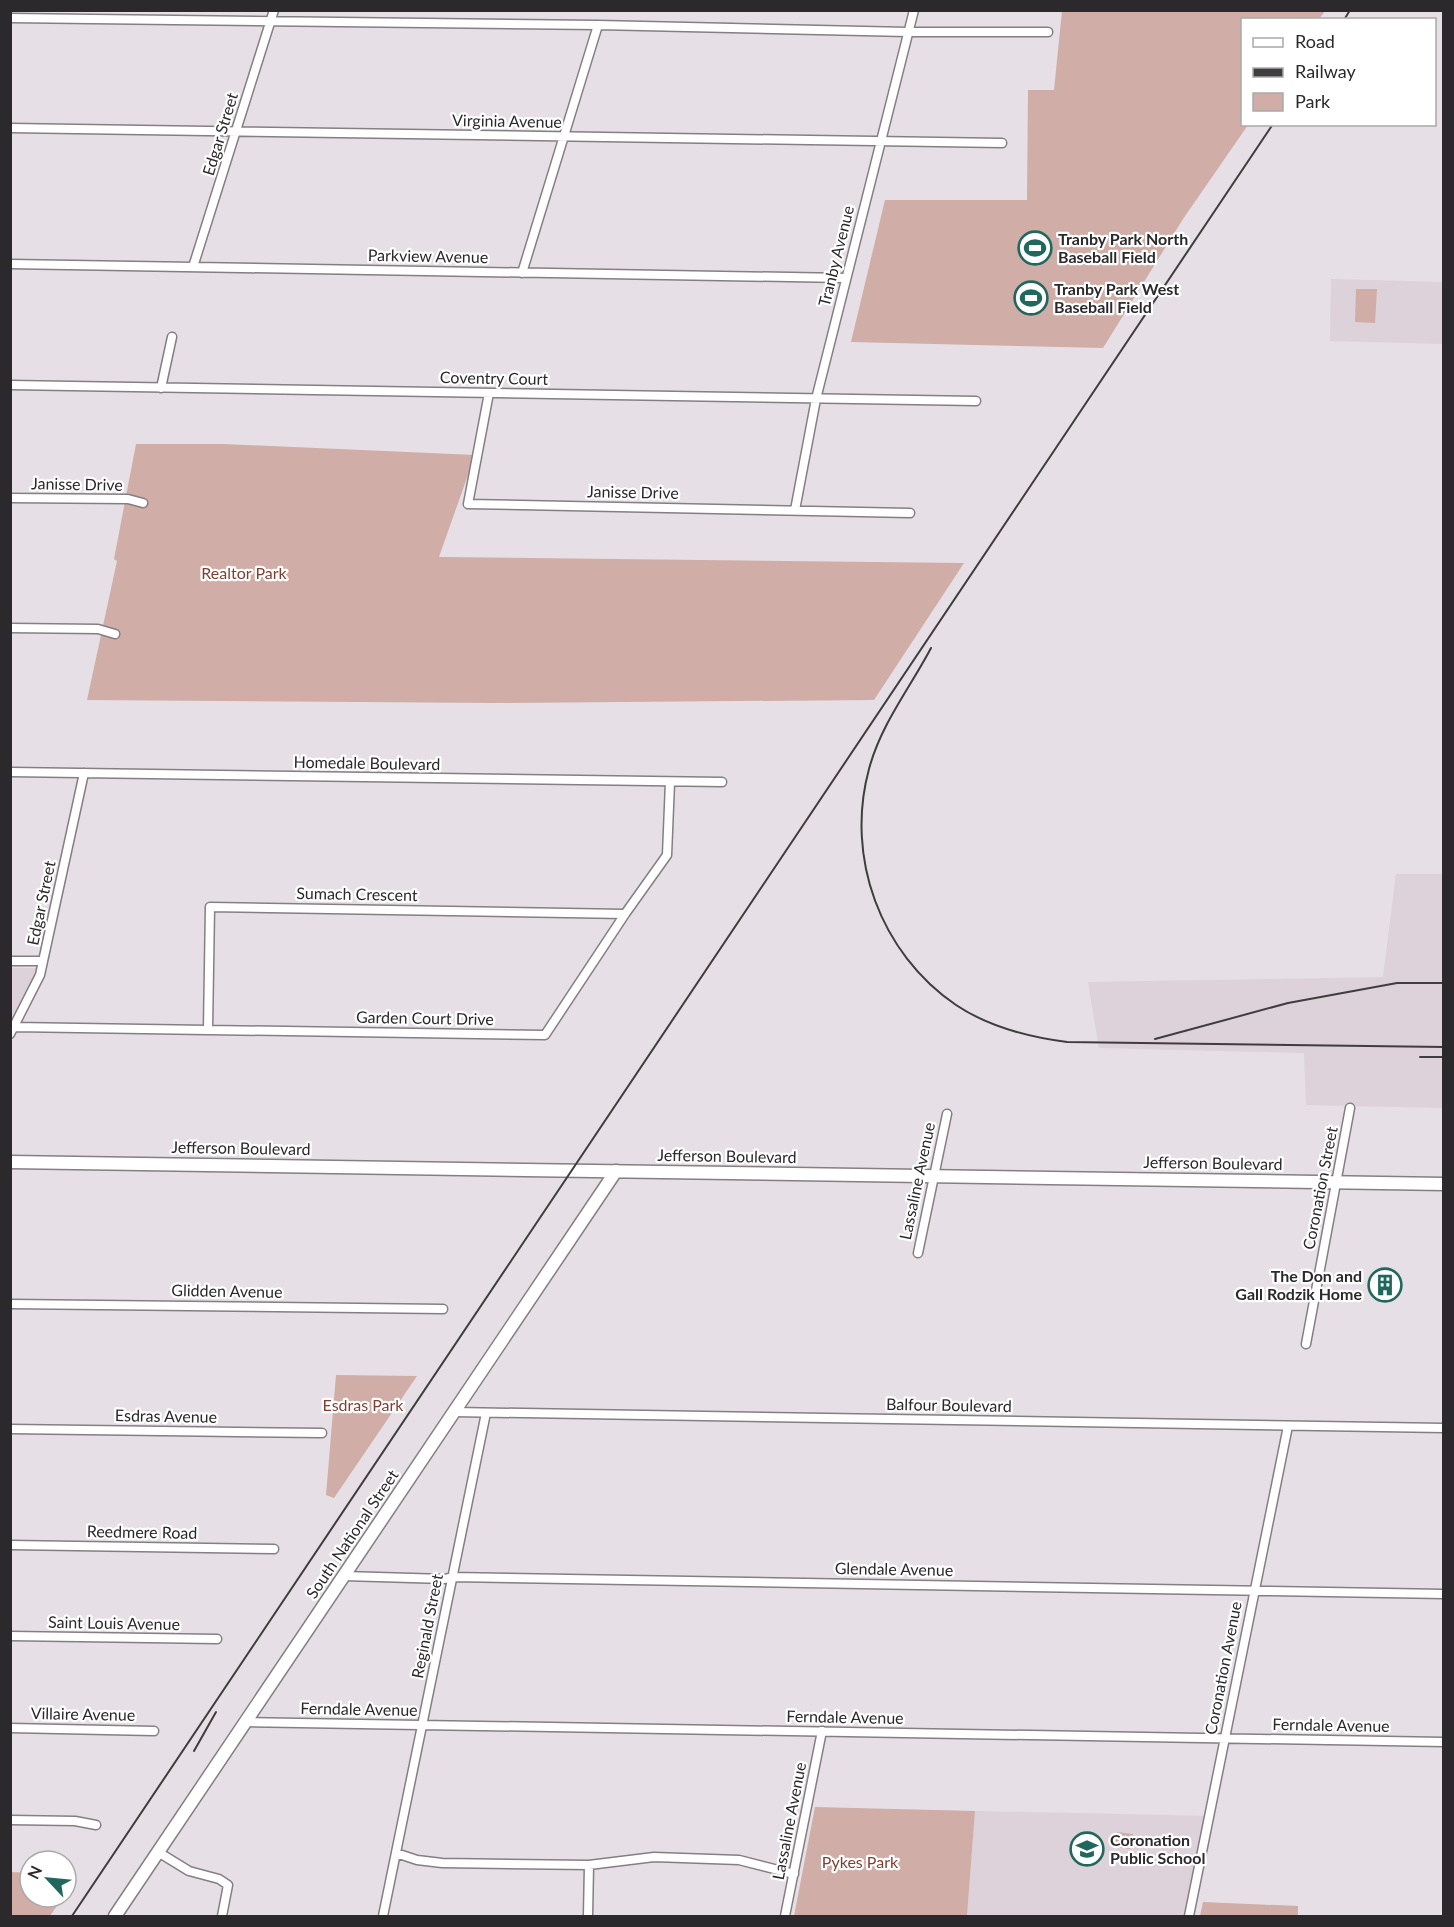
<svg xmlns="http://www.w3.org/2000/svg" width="1454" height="1927" viewBox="0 0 1454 1927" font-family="Lato,sans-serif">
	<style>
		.built { fill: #ddd1da }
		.green { fill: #d0ada6 }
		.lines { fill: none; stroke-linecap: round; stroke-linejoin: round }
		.street-casing { stroke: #857e83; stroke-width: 11 }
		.secondary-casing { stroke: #857e83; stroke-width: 15 }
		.street { stroke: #fff; stroke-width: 8 }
		.secondary { stroke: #fff; stroke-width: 12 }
		.rail { stroke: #3f3d3f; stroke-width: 2 }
		.labels { text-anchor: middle; stroke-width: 4.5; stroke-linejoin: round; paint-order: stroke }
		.street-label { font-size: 16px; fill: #2b292b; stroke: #fff }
		.poi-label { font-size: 16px; font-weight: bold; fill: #2b292b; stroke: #fff; text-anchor: start }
		.park-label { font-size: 16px; fill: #823e31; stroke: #fff }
	</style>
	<rect width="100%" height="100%" fill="#e6dfe5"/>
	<!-- built -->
	<path class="built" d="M1331,279L1443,282V344L1330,341Z
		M1396,874H1443V1108L1306,1105L1304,1053L1099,1048L1088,982L1383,977Z
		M11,968H41L11,1033Z
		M975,1811L1211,1816L1189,1916H967Z"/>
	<!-- green -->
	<path class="green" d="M1062,11H1325L1319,19L1242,20V124L1248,125L1183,219L1103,348L851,342L885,200H1027L1028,90H1054Z
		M1356,289H1377L1375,323L1355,322Z
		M136,444H223L475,455L439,557L964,563L874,700L496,703L87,700L117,561L114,559Z
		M336,1375L417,1376L334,1498L326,1495Z
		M815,1807L975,1811L967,1916H794Z
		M1117,1832L1133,1834L1131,1849L1115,1847Z
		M11,1872L30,1873V1897H63L50,1916H11Z
		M1203,1902L1298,1906V1916H1200Z"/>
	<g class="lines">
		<defs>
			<path id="street" d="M10,18L598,25L908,32H1048
				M10,128L1002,143
				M10,264L845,278
				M193,267L274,10
				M522,273L598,25
				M10,385L976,401
				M161,388L172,337
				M489,393L468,504L910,513
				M10,498L128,499L143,503
				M795,510L816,399L914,10
				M10,628L98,629L115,634
				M10,772L722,782
				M10,961H43
				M14,1027L545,1035L625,914L667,855L670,782
				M208,1029L210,907L625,914
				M10,1034L40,975L84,773
				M918,1253L947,1114
				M10,1304L443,1309
				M1306,1344L1350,1108
				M454,1412L1444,1428
				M10,1429L322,1433
				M10,1545L274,1549
				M344,1576L445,1579L452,1577L1444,1594
				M10,1636L217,1639
				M246,1722L1444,1742
				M10,1728L154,1731
				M10,1820L75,1821L96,1825
				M158,1852L189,1871L219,1879L228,1885L222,1916
				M396,1853L417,1860L442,1863L589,1865L654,1857L739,1860L794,1874
				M383,1916L486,1413
				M588,1916L589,1865
				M785,1916L822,1731
				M1189,1916L1288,1426"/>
			<path id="secondary" d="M10,1162L1444,1184
				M115,1916L616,1171"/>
		</defs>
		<!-- street casing -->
		<use href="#street" class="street-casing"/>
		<!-- secondary casing -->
		<use href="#secondary" class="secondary-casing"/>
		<!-- street -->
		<use href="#street" class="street"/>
		<!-- secondary -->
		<use href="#secondary" class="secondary"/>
		<!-- rail -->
		<path class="rail" d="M1344,20L1350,10
			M931,648C910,688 881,724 869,769C845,857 880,953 956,1005C989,1027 1028,1037 1067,1042L1444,1047
			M1155,1039L1288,1003L1397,983H1444
			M1420,1057H1444
			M194,1751L216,1712
			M72,1916L1273,124"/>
	</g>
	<!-- icons -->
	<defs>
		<symbol id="stadium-ring" viewBox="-11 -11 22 22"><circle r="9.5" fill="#fff" stroke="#20685e" stroke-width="1.5"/><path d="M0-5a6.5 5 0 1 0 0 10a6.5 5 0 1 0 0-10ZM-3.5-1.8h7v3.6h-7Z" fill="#20685e"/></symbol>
		<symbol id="building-ring" viewBox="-11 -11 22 22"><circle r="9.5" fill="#fff" stroke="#20685e" stroke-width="1.5"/><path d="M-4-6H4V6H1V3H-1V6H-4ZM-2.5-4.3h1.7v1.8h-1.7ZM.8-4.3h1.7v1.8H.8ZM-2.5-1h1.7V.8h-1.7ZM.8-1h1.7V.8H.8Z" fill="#20685e"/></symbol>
		<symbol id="school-ring" viewBox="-11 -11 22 22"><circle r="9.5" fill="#fff" stroke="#20685e" stroke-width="1.5"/><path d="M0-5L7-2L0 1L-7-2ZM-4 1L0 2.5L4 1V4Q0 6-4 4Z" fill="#20685e"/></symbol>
	</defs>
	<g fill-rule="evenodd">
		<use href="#stadium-ring" x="1016" y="229" width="38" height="38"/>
		<use href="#stadium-ring" x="1012" y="279" width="38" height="38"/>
		<use href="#building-ring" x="1366" y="1266" width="38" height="38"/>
		<use href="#school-ring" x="1068" y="1830" width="38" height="38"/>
	</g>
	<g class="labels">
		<!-- street labels -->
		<g class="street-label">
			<text transform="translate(507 121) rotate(1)" y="6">Virginia Avenue</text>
			<text transform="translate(220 134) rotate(-73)" y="6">Edgar Street</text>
			<text transform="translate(428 256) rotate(1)" y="6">Parkview Avenue</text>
			<text transform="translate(836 256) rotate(-76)" y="6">Tranby Avenue</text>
			<text transform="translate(494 378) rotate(1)" y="6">Coventry Court</text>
			<text transform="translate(77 484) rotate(1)" y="6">Janisse Drive</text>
			<text transform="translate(633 492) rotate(1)" y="6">Janisse Drive</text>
			<text transform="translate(367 763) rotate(1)" y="6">Homedale Boulevard</text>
			<text transform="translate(357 894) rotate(1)" y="6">Sumach Crescent</text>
			<text transform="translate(41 903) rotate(-78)" y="6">Edgar Street</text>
			<text transform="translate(425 1018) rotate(1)" y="6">Garden Court Drive</text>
			<text transform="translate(241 1148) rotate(1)" y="6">Jefferson Boulevard</text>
			<text transform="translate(727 1156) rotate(1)" y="6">Jefferson Boulevard</text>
			<text transform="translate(1213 1163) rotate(1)" y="6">Jefferson Boulevard</text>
			<text transform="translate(917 1181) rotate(-78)" y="6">Lassaline Avenue</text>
			<text transform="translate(1320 1188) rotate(-79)" y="6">Coronation Street</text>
			<text transform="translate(227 1291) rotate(1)" y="6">Glidden Avenue</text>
			<text transform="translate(949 1405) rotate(1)" y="6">Balfour Boulevard</text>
			<text transform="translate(166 1416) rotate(1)" y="6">Esdras Avenue</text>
			<text transform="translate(142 1532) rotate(1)" y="6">Reedmere Road</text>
			<text transform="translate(352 1534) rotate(-56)" y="6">South National Street</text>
			<text transform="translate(894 1569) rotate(1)" y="6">Glendale Avenue</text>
			<text transform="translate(114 1623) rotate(1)" y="6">Saint Louis Avenue</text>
			<text transform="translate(427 1626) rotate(-79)" y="6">Reginald Street</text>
			<text transform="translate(1223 1668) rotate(-79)" y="6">Coronation Avenue</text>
			<text transform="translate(359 1709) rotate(1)" y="6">Ferndale Avenue</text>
			<text transform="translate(83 1714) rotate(1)" y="6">Villaire Avenue</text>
			<text transform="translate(845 1717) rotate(1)" y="6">Ferndale Avenue</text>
			<text transform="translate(1331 1725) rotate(1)" y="6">Ferndale Avenue</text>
			<text transform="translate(789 1821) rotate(-79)" y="6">Lassaline Avenue</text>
		</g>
		<!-- poi labels -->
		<g class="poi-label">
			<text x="1058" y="245">Tranby Park North<tspan x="1058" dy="18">Baseball Field</tspan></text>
			<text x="1054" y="295">Tranby Park West<tspan x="1054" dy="18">Baseball Field</tspan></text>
			<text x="1362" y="1282" text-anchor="end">The Don and<tspan x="1362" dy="18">Gall Rodzik Home</tspan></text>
			<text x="1110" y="1846">Coronation<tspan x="1110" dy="18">Public School</tspan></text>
		</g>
		<!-- park labels -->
		<g class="park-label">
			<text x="244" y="579">Realtor Park</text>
			<text x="363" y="1411">Esdras Park</text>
			<text x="860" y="1868">Pykes Park</text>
		</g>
	</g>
	<!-- border -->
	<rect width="1454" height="1927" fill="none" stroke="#2b292b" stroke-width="24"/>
	<!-- legend -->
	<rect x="1241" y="18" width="195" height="108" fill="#ffffff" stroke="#aaa9aa" stroke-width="1.5"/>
	<rect x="1253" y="38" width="30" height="9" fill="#ffffff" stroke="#aaa9aa" stroke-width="1.5"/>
	<text x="1295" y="48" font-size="18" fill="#2b292b">Road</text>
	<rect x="1253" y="68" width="30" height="9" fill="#3f3d3f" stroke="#aaa9aa" stroke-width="1.5"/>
	<text x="1295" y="78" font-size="18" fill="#2b292b">Railway</text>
	<rect x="1253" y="93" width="30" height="18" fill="#d0ada6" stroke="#aaa9aa" stroke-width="1.5"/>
	<text x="1295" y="108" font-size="18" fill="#2b292b">Park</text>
	<!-- north arrow -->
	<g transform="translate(48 1879) rotate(296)"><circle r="28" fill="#ffffff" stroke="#aaa9aa" stroke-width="1.5"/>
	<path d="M0-4.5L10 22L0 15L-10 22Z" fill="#20685e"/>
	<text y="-9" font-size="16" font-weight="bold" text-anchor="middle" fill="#2b292b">N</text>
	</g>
</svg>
